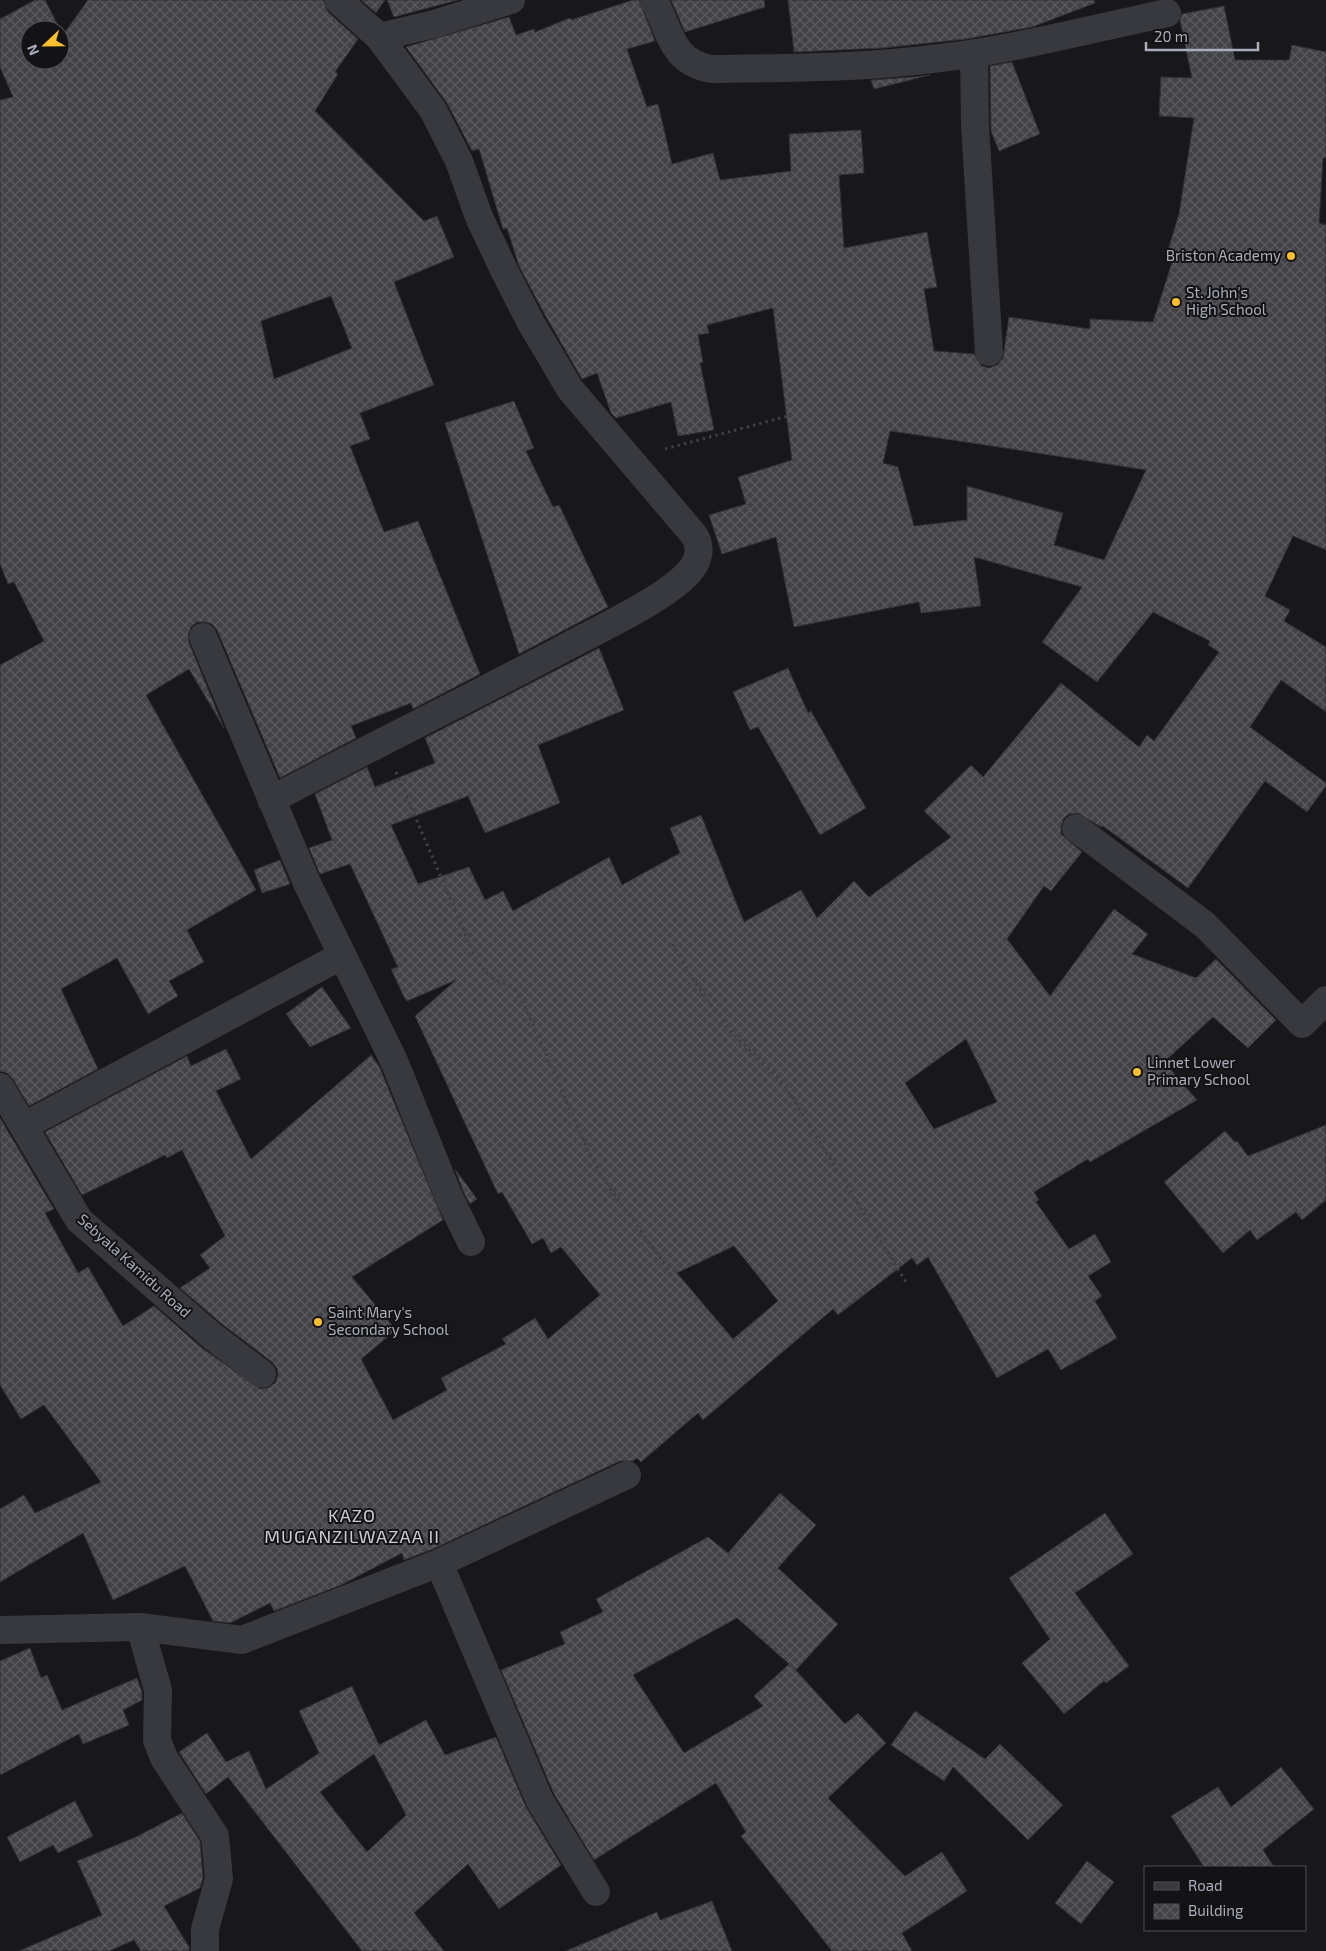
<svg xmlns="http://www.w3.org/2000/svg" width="1326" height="1951" viewBox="0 0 1326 1951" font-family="'Exo 2',sans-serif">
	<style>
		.building { fill: url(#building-cross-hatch); stroke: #323136; fill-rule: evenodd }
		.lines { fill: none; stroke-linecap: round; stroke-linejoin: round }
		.path { stroke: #3e4046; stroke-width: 3; stroke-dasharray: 2.5 4; stroke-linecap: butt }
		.street { stroke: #38393f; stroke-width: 28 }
		.poi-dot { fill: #fcbf2e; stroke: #131215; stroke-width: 2 }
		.labels { text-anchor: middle; stroke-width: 4; stroke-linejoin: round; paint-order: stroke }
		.poi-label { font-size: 15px; fill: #a9aeba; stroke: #131215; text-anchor: start }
		.street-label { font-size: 15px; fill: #a9aeba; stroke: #131215 }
		.quarter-label { font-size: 18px; letter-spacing: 1px; fill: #cacdd6; stroke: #131215 }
	</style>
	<defs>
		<pattern id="building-cross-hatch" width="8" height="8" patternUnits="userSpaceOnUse" patternTransform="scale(1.25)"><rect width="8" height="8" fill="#424247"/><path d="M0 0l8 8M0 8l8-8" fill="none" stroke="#5a5b5f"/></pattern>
	</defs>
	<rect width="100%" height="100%" fill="#18171a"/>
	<!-- building -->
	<path class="building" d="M35,0H45L63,35L88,0H323L328,12L358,39L335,72L338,74L315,111L424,221L437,216L454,257L394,282L434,385L360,413L370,439L350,446L384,532L418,521L480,674L413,709L411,703L351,726L356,738L280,778L217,630L212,624L205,622H197L191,627L188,635L189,643L224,728L189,669L146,695L256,890L187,930L204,962L169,981L178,996L148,1014L117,958L61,989L98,1069L29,1106L13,1079L7,1073L0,1071V665L44,641L14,582L8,584L0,564V100L13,97L0,67V19ZM30,30H60V60H30ZM331,296L352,348L274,379L261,321Z
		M361,0H385L376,13Z
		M387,0H458L394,17Z
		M633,0H639L655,41L627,49L647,107L658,104L672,164L713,153L720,180L791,171L789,134L861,130L864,173L839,175L844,248L927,232L937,287L924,289L934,351L974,354L982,366L989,368L997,365L1003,358L1009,317L1090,329V319L1153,322L1175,253L1168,250L1179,214L1194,118L1159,116L1161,77L1192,78L1180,20L1182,14L1224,6L1235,60H1289L1292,45L1326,52V158H1323L1319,223L1326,225V550L1293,536L1265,596L1290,610L1284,621L1326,647V712L1281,680L1250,727L1326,783V786L1307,812L1265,781L1188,888L1103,826L1101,827L1078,813L1069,814L1064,818L1061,826V834L1082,852L1051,891L1044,886L1007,939L1050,996L1114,909L1148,934L1132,954L1196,978L1216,959L1276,1020L1248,1048L1213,1017L1164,1062L1197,1100L1090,1162L1088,1159L1034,1192L1039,1200L1036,1202L1069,1249L1095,1234L1111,1262L1088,1276L1102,1296L1095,1301L1117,1338L1061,1370L1048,1349L997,1378L928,1257L917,1265L912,1258L838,1315L833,1309L703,1420L698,1413L641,1462L637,1458L633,1461H620L433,1549L404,1560L402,1553L341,1585L274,1611L270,1603L230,1623L213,1621L185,1566L113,1600L83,1533L0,1582V1509L24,1495L35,1513L101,1482L44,1405L21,1419L0,1385V1118L54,1209L45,1213L78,1273L88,1267L123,1326L154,1306L202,1348L260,1389L268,1388L275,1383L278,1375L277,1368L272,1362L222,1324L180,1288L210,1268L200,1255L225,1236L182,1150L167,1158L165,1155L82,1195L45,1132L187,1056L191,1066L226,1049L241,1079L216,1091L251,1159L371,1055L379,1066L443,1220L352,1277L396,1330L361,1359L393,1420L447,1390L441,1378L506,1344L502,1339L535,1318L548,1339L600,1295L561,1247L551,1253L543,1238L532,1244L502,1192L498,1194L415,1016L456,980L407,1001L404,997L391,969L398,967L395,961L350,864L320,874L309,848L332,840L315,794L367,767L375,787L435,763L425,738L599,648L624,710L538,745L560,803L485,833L468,796L391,825L418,884L469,867L485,900L503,891L513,911L609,857L622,885L680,853L670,828L701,815L744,922L801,890L817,918L854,881L869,897L951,837L924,811L971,765L983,777L1061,683L1139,747L1147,735L1154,741L1219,652L1208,645L1210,641L1153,612L1097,682L1042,642L1082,587L974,557L981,606L921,613L919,602L794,627L776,537L722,554L709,515L746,504L738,477L792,460L773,308L707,325L709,333L698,335L703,362L700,363L714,430L678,436L671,402L616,418L611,413L597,373L582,379L545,315L519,266L507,228L503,229L479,149L472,151L447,103L406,47L509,17L516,35L534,29L535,32L570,18L571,20ZM890,431L979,444L1146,470L1104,560L1054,545L1063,513L967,486V520L914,526L898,467L883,463ZM966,1039L997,1102L934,1129L905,1083ZM734,1246L778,1301L733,1339L677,1273Z
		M671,0H764L765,7L685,32Z
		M788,0H1094L1095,3L1032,27L966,39L882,48L794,52Z
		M1012,62L1040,134L999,151L991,131L990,66Z
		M930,75L874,89L871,80L913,77Z
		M514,401L534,448L526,451L553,507L559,505L608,607L519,654L445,423Z
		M788,668L808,713L811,711L866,808L820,835L758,727L750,730L733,692Z
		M280,860L290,884L262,893L254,870Z
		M322,987L351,1028L310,1047L286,1014Z
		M1326,1125V1200L1302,1220L1296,1212L1257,1240L1250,1230L1223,1253L1164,1182L1225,1131L1235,1142L1237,1141L1248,1156Z
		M455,1169L477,1199L470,1204L463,1191Z
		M780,1493L816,1525L778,1568L838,1624L796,1670L791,1665L845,1724L858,1713L886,1743L828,1798L905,1876L942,1852L967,1891L902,1933L912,1951H832L741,1836L746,1832L716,1783L594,1860L554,1794L501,1670L565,1644L560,1632L603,1612L596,1599L708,1537L728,1553ZM737,1618L789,1664L754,1696L763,1706L684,1753L633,1675Z
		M1105,1513L1133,1554L1075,1593L1129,1666L1106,1683L1104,1681L1064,1714L1022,1663L1050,1639L1009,1578Z
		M30,1648L41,1678L47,1675L62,1710L137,1678L142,1692V1700L123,1710L129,1725L83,1744L79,1734L0,1775V1661Z
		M352,1686L379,1745L426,1720L445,1755L496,1737L526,1807L561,1865L499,1909L468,1864L414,1913L444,1951H362L228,1777L206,1794L179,1752L207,1733L226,1762L249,1751L266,1789L319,1753L299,1711ZM374,1754L406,1815L367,1852L320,1792Z
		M915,1711L985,1759L1000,1744L1063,1805L1028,1840L953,1767L944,1781L891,1745Z
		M1281,1767L1314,1809L1263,1850L1274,1867H1204L1171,1816L1218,1787L1231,1807Z
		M75,1801L93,1836L58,1853L53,1845L20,1862L7,1837Z
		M182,1813L200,1841L203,1878L200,1888L164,1906L189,1947V1951H141L134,1940L109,1951H19L102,1915L77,1861L134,1838Z
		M1087,1861L1114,1882L1081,1924L1055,1903Z
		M712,1901L732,1951H566L657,1912L660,1920Z"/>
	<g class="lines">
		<!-- path -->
		<path class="path" d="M665,449L788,416
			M396,772L477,961L490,977L512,988L523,1002L592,1159L609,1187L671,1273
			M673,944L692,978L729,1030L784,1084L906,1282"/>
		<!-- street -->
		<path class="street" d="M654,0C670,31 672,63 712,69C788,68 865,68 940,58C1016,49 1091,29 1167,13
			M379,37L434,24L511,0
			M974,53L975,126L989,352
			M203,637L307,883L394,1061L449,1197L471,1242
			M271,800C370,747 471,698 570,645C602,628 666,598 689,572C699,561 702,547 694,535L570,389L531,323L505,272L479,217L459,161L433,110L379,37L338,0
			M1076,828L1205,925L1302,1024L1326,1000
			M0,1087L79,1220L212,1336L262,1374
			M24,1126L341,956
			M439,1563L540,1801L596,1892
			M140,1627L158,1690L157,1740L164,1758L215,1836L219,1879L205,1929V1951
			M0,1630L140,1627L242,1640L439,1563L627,1475"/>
	</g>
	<!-- markers -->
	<g class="poi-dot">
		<circle cx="1291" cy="256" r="5"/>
		<circle cx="1176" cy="302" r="5"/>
		<circle cx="1137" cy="1072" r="5"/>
		<circle cx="318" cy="1322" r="5"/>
	</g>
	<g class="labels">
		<!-- poi labels -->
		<g class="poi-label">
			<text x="1281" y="261" text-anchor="end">Briston Academy</text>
			<text x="1186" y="298">St. John's<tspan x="1186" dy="17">High School</tspan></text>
			<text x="1147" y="1068">Linnet Lower<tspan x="1147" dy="17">Primary School</tspan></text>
			<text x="328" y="1318">Saint Mary's<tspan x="328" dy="17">Secondary School</tspan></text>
		</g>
		<!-- street labels -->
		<g class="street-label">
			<text transform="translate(134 1266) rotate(42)" y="5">Sebyala Kamidu Road</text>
		</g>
		<!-- quarter labels -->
		<g class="quarter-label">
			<text x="352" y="1522">KAZO<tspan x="352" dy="21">MUGANZILWAZAA II</tspan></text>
		</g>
	</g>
	<!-- legend -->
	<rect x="1144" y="1866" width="162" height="65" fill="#131215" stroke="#4f5057"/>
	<rect x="1154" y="1882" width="25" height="8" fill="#38393f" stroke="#4f5057"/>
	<text x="1188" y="1891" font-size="15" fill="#a9aeba">Road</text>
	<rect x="1154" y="1904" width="25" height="15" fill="url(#building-cross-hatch)" stroke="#4f5057"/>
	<text x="1188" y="1916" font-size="15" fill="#a9aeba">Building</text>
	<!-- north arrow -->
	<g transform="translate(45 45) rotate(248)"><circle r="24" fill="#131215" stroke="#4f5057"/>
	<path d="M0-4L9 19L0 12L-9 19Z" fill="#fcbf2e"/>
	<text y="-8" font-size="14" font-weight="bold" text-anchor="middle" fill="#a9aeba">N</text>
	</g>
	<!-- scale -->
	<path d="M1146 42v8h112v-8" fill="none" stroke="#a9aeba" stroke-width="2.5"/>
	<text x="1154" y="42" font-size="15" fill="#a9aeba" stroke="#131215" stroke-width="4" paint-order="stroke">20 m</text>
</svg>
